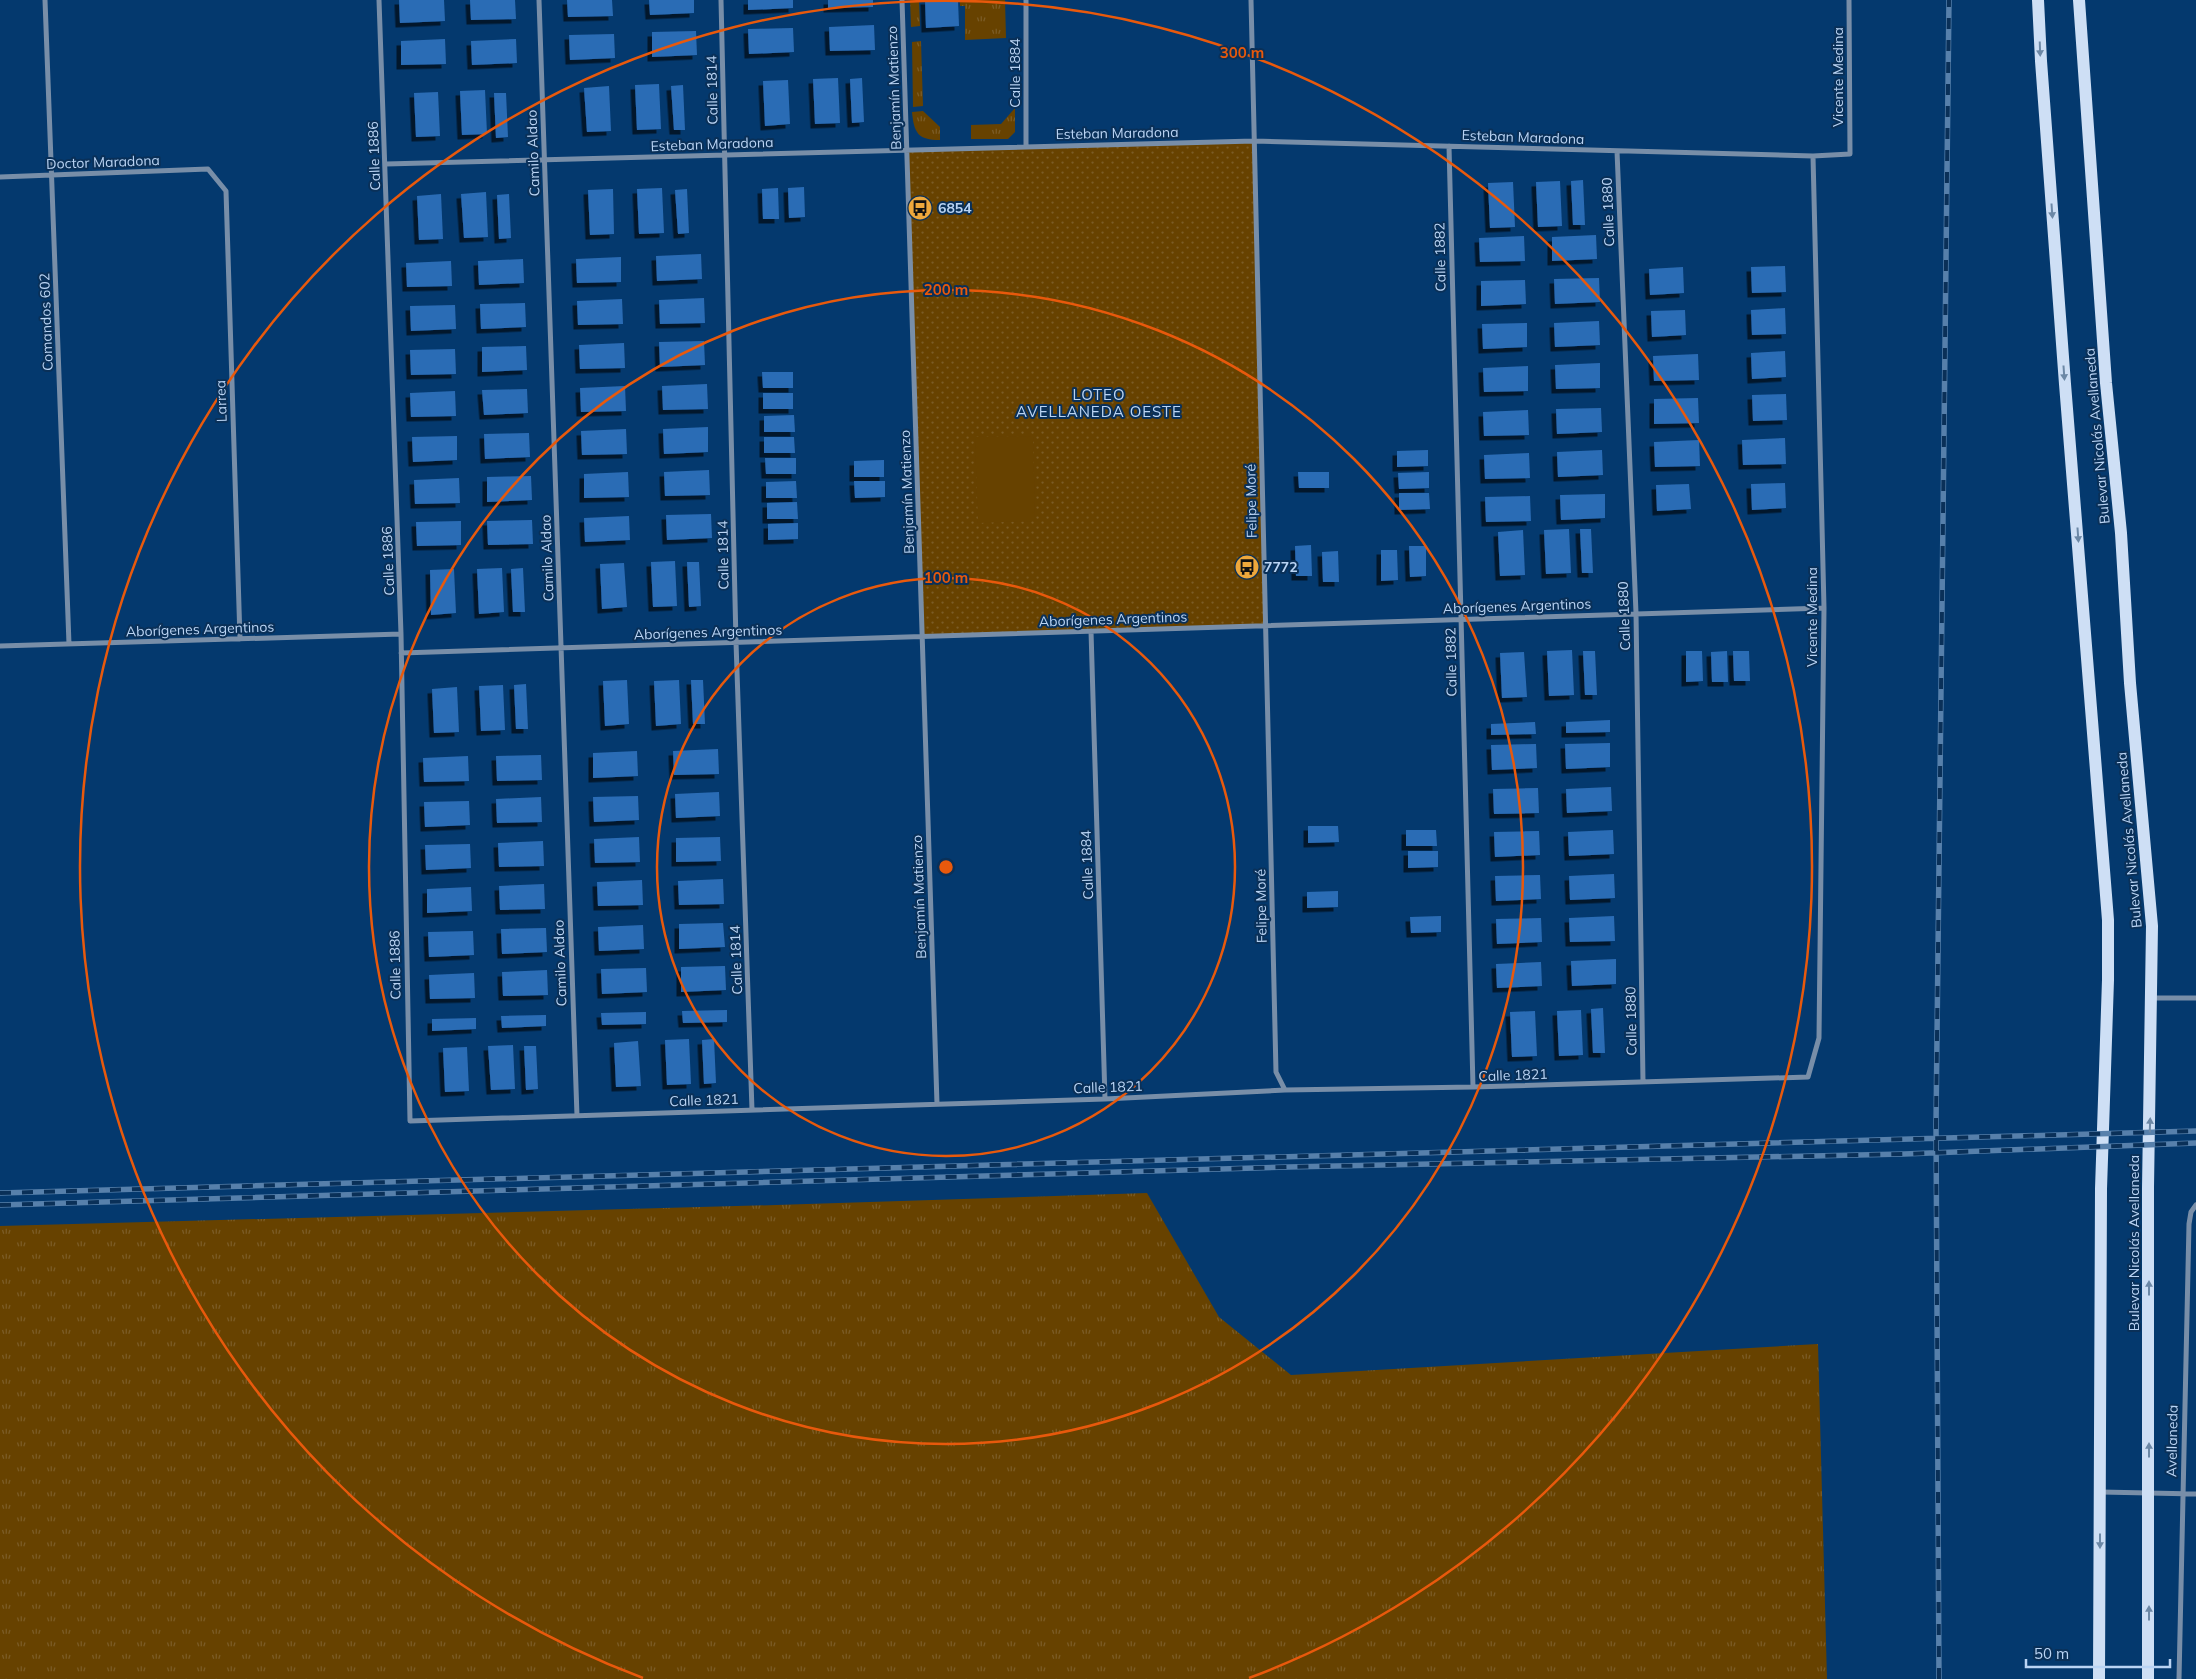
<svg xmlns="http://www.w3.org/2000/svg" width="2196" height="1679" viewBox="0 0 2196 1679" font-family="Mulish,sans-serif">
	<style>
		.grass { fill: url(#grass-tufts) }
		.park { fill: url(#park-dots) }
		.garden { fill: #674200 }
		.building { fill: #2b6cb5; filter: url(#shadow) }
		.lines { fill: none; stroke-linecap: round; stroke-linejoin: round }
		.minor { stroke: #788ea8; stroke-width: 5 }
		.primary { stroke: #cedff5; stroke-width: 12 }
		.rail-casing { stroke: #5780ab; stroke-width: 5.5 }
		.rail { stroke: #0a3058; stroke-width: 4; stroke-dasharray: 11; stroke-linecap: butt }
		.oneway { fill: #6c88a6 }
		.ring { fill: none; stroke: #e8590c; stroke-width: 2.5 }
		.labels { text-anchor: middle; stroke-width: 4; stroke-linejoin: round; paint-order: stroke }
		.street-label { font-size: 14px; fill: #bad4f4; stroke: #0a3058 }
		.poi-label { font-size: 14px; font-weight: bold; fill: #bad4f4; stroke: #0a3058; text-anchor: start }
		.neighbourhood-label { font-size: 15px; letter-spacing: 1px; fill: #bad4f4; stroke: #0a3058 }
		.centre { fill: #e8590c; stroke: #0a3058; stroke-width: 2.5 }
		.ring-label { font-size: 15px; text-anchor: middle; font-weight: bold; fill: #e8590c; stroke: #0a3058; stroke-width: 4; stroke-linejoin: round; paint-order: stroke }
	</style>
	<defs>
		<pattern id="grass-tufts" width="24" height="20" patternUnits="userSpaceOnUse" patternTransform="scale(1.25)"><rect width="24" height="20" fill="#674200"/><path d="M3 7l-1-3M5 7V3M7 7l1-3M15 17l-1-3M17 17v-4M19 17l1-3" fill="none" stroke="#7b5c26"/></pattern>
		<pattern id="park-dots" width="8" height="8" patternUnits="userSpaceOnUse" patternTransform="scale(1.25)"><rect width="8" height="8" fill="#674200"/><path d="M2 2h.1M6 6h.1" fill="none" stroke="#7b5c26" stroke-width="1.8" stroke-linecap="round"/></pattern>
		<filter id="shadow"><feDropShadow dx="-4.5" dy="4.5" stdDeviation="0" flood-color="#0009"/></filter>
	</defs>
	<rect width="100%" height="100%" fill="#04396e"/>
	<!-- grass -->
	<path class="grass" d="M910,0H919L920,26L911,27Z
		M960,0H1005L1006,38L965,40V6H960Z
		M921,41L923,106L913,107L912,42Z
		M1015,108V132L1008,139H971V125L1001,124Z
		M923,111L940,127V140C918,140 914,133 912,112Z
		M1147,1193L1219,1317L1291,1375L1818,1344L1827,1679H0V1226L776,1205Z"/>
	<!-- park -->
	<path class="park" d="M1254,141L1265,625L922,636L907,150Z"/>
	<!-- garden -->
	<path class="garden" d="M1033,436L1035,521L978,523L975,437Z"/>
	<!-- building -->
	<path class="building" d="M399,0H444L445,21L400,23Z
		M470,0H515L516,19L471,20Z
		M567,0H612L613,16L568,17Z
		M649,0H694V13L650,15Z
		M748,0H793V8L748,10Z
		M828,0H873V7L828,8Z
		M925,0H958L959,26L926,28Z
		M874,25L875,50L830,51L829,27Z
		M793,28L794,52L749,54L748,29Z
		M696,31L697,55L652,57V32Z
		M614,34L615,58L570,60L569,35Z
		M445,39L446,64L401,65V41Z
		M516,39L517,63L472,65L471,41Z
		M838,78L840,123L815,124L813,79Z
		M862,78L864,122L852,123L850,79Z
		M788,80L790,124L765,126L763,81Z
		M659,84L661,129L637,130L635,85Z
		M683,85L685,130H674L671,86Z
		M609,86L611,131L587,132L584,88Z
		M485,90L487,134L462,135L460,91Z
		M438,92L440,136L416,137L414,93Z
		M494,93H506L508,137L496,138Z
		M1583,180L1585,225H1573L1571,181Z
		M1560,181L1562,226L1538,227L1536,182Z
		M1513,182L1515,227L1490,228L1488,183Z
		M804,187L805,217L789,218L788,188Z
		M662,188L664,233L639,234L637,189Z
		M778,188L779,219H763L762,189Z
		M613,189L614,234L590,235L588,190Z
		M687,189L689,233L678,234L675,190Z
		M486,192L488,237L464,238L461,194Z
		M441,194L443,239L419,240L417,196Z
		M509,194L511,238L499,239L497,195Z
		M1596,235L1597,259L1552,261V237Z
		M1524,236L1525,261L1480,262L1479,238Z
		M701,254L702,279L657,281L656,256Z
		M621,257V282L577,283L576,259Z
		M523,259L524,283L479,285L478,261Z
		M451,261L452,286L407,287L406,263Z
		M1785,266L1786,292L1752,293L1751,267Z
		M1683,267L1684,293L1650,295L1649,269Z
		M1599,278L1600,302L1555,304L1554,279Z
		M1525,280L1526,304L1481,306V281Z
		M704,298L705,323L660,324L659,300Z
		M622,299L623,324L578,325L577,301Z
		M525,303L526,327L481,329L480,304Z
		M455,305L456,329L411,331L410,306Z
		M1785,308L1786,334L1752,335L1751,310Z
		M1685,310L1686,335L1652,337L1651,311Z
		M1599,321L1600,345L1555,347L1554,323Z
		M1527,323V347L1483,349L1482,324Z
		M704,341L705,365L660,367L659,342Z
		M624,343L625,368L580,369L579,345Z
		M526,346L527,370L482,372V347Z
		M455,349L456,374L411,375L410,350Z
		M1785,351L1786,377L1752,379L1751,353Z
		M1698,354L1699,380L1654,381L1653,356Z
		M1600,363V388L1556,389L1555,365Z
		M1528,366V391L1484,392L1483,368Z
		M762,372H793V388H763Z
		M707,384L708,409L663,410L662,386Z
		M625,386L626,411L581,412L580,388Z
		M527,389L528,413L484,415L482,390Z
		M455,391L456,416L411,417L410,393Z
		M763,393H793V409H763Z
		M1786,394L1787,420L1753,421L1752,395Z
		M1698,398L1699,423L1654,424V399Z
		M1601,408L1602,432L1557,434L1556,409Z
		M1528,410L1529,435L1484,436L1483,412Z
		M794,415L795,432H764V416Z
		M708,427V452L664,454L663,429Z
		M626,429L627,454L582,455L581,431Z
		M529,433L530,457L485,459L484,434Z
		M457,436V460L413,462L412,437Z
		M764,437H794L795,453H764Z
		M1785,438L1786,464L1743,465L1742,440Z
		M1699,440L1700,466L1655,467L1654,442Z
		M1428,450V466L1397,467V451Z
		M1602,450L1603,475L1558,477L1557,452Z
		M1529,453L1530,478L1485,479L1484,455Z
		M765,458H796V474H766Z
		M884,460V477H854V461Z
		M709,470L710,495L665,496L664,472Z
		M628,472L629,497L584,498V474Z
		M1298,472H1329V488H1299Z
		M1429,472V488L1399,489L1398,473Z
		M531,476L532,500L487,502V477Z
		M459,478L460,503L415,504L414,480Z
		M796,481L797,498H766V482Z
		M854,481H885V497L855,498Z
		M1785,483L1786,508L1752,510L1751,484Z
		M1689,484L1691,509L1657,511L1656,485Z
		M1399,493H1429L1430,509L1399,510Z
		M1605,494V518L1561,520L1560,495Z
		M1530,496L1531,521L1486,522L1485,497Z
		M797,502L798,519H767V503Z
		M711,514L712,538L667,540L666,515Z
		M629,516L630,540L585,542L584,518Z
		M532,520L533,544L488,545L487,521Z
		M461,521V545L417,546L416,522Z
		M798,523V539L768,540V524Z
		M1569,529L1571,573L1546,574L1544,530Z
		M1580,529H1591L1593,573H1582Z
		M1523,530L1525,575L1500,576L1498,532Z
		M1311,545L1312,576H1296L1295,546Z
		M1409,546H1426V576L1410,577Z
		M1381,550H1397L1398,580L1381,581Z
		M1338,551L1339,582H1323L1322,552Z
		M675,561L677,606L653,607L651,562Z
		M687,562H699L701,606L689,607Z
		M624,563L627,607L602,609L600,564Z
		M502,568L504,612L479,614L477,569Z
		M523,568L525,612H513L511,569Z
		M454,569L456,613L431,615L430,570Z
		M1572,650L1574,695L1549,696L1547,651Z
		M1583,651H1595L1597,695H1585Z
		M1686,651H1702L1703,681L1686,682Z
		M1727,651L1728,682H1712L1711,652Z
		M1733,651H1749L1750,681H1734Z
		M1524,652L1527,697L1502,698L1500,653Z
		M627,680L629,724L605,726L603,681Z
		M679,680L681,724L656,726L654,681Z
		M691,680H703L705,724H693Z
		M526,684L528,729H516L514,685Z
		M503,685L505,730L481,731L479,686Z
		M457,687L459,732L434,733L432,689Z
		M1610,720V732L1566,733V722Z
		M1535,722L1536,734L1491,735V724Z
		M1610,743V767L1566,769L1565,744Z
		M1536,744L1537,768L1492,770L1491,745Z
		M718,749L719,774L674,775L673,751Z
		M637,751L638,776L593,778V753Z
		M541,755L542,780L497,781L496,756Z
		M468,756L469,781L424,782L423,758Z
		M1611,787L1612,811L1567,813L1566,789Z
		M1538,788L1539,813L1494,814L1493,789Z
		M719,792L720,816L676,818L675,794Z
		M638,796L639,820L594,822L593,797Z
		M541,797L542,822L497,823L496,799Z
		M469,801L470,825L425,827L424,802Z
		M1308,826H1338L1339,842L1308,843Z
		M1406,830H1436L1437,846H1406Z
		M1613,830L1614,854L1569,856L1568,832Z
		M1539,831L1540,855L1495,857L1494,832Z
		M639,837L640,862L595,863L594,839Z
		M720,837L721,861L676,862V838Z
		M543,841L544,866L499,867L498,843Z
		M470,844L471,868L426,870L425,845Z
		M1408,851H1438V867L1408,868Z
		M1614,874L1615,898L1570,900L1569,876Z
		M1540,875L1541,899L1496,901L1495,876Z
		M723,879L724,904L679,905L678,881Z
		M642,880L643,905L598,906L597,882Z
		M544,884L545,909L500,910L499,886Z
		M471,887L472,911L427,913V889Z
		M1338,891V907L1307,908V892Z
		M1441,916V932L1411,933L1410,917Z
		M1614,916L1615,941L1570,942L1569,918Z
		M1541,918L1542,942L1497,944L1496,919Z
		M723,923L725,947L679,949V924Z
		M643,925L644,949L599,951L598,927Z
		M546,928L547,952L502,954L501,929Z
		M473,931L474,955L429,957L428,932Z
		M1616,959V984L1572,986L1571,961Z
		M1541,962L1542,986L1497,988L1496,964Z
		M725,966L726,990L681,992V967Z
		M646,968L647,992L602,994L601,969Z
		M547,970L548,995L503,996L502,972Z
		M474,973L475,998L430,999L429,975Z
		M1603,1008L1605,1053H1593L1591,1009Z
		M727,1010V1022L683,1023L682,1011Z
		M1581,1010L1583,1055L1559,1056L1557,1011Z
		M1535,1011L1537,1056L1512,1057L1510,1012Z
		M646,1012V1024L602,1025L601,1013Z
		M546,1015V1026L502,1028L501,1016Z
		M476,1018V1029L432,1031V1019Z
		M689,1039L691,1084L667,1085L665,1040Z
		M714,1039L716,1083L704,1084L702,1040Z
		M638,1041L641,1086L616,1087L614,1043Z
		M513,1045L515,1089L491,1090L488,1046Z
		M524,1046H536L538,1089L526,1090Z
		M467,1047L469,1091L445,1092L443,1048Z"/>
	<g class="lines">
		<!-- minor -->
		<path class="minor" d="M45,0L69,644
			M379,0L401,634L410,1121L1105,1099L1285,1090L1473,1087L1808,1077L1819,1038L1824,608L1813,156
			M539,0L577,1116
			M721,0L736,642L752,1110
			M902,0L937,1104
			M1026,0V146
			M1251,0L1276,1072L1285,1090
			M1449,146L1473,1087
			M1617,151L1636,613L1643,1082
			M386,164L1254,141L1813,156L1850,154L1849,0
			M0,177L208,169L226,191L240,639
			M1091,631L1105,1099
			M0,646L401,634
			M401,653L1824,608
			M2153,998H2196
			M2101,1492L2196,1494
			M2179,1679L2189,1224L2191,1212L2196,1205"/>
		<!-- primary -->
		<path class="primary" d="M2038,0L2041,61L2065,384L2108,920V980L2101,1189L2099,1679
			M2079,0L2106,383L2121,533L2130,683L2152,926L2148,1188V1679"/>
		<defs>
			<path id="rail" d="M0,1193L2196,1131
				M0,1205L1288,1167L1904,1154L2196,1143
				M1939,1679L1936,1124L1949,0"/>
		</defs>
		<!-- rail casing -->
		<use href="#rail" class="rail-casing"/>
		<!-- rail -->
		<use href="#rail" class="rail"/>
	</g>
	<!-- one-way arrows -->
	<defs><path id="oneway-solid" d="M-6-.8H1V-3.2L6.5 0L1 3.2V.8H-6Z" transform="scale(1.25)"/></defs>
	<g class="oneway">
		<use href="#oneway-solid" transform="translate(2040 49) rotate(88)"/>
		<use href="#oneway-solid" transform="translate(2052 211) rotate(86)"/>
		<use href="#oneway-solid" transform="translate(2064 373) rotate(86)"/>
		<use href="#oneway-solid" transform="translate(2078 535) rotate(86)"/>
		<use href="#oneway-solid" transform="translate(2150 1125) rotate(-88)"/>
		<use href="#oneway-solid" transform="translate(2149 1288) rotate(-90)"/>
		<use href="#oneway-solid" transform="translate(2149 1450) rotate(-90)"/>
		<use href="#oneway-solid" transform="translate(2100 1541) rotate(90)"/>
		<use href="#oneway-solid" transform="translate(2149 1613) rotate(-90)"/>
	</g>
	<!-- distance rings -->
	<g class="ring">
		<circle cx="946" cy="867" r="289"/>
		<circle cx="946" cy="867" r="577"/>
		<path d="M643 1678A866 866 0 1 1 1249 1678"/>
	</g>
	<!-- icons -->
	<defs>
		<symbol id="bus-disc" viewBox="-11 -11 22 22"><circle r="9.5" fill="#eea83c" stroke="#0a3058"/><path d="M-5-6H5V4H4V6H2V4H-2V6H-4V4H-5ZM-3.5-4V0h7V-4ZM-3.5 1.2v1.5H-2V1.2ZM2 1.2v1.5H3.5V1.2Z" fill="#111"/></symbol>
	</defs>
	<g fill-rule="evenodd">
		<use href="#bus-disc" x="906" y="194" width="28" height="28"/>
		<use href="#bus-disc" x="1233" y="553" width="28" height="28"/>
	</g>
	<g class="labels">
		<!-- street labels -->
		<g class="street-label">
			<text transform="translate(1015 73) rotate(-90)" y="5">Calle 1884</text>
			<text transform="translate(1838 77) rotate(-90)" y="5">Vicente Medina</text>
			<text transform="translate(894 88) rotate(-92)" y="5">Benjamín Matienzo</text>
			<text transform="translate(712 90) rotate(-91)" y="5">Calle 1814</text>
			<text transform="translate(1117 133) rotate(-1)" y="5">Esteban Maradona</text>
			<text transform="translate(1523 137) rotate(2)" y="5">Esteban Maradona</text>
			<text transform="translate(712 144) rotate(-2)" y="5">Esteban Maradona</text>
			<text transform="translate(533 153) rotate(-92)" y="5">Camilo Aldao</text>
			<text transform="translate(374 156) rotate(-92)" y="5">Calle 1886</text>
			<text transform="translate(103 162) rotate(-2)" y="5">Doctor Maradona</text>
			<text transform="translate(1608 212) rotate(-92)" y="5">Calle 1880</text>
			<text transform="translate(1440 257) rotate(-91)" y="5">Calle 1882</text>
			<text transform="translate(46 322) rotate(-92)" y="5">Comandos 602</text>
			<text transform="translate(221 401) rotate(-92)" y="5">Larrea</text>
			<text transform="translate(2097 436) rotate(-95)" y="5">Bulevar Nicolás Avellaneda</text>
			<text transform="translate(907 492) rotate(-92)" y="5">Benjamín Matienzo</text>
			<text transform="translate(1251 501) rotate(-91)" y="5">Felipe Moré</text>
			<text transform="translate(723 555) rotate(-91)" y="5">Calle 1814</text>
			<text transform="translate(547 558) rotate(-92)" y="5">Camilo Aldao</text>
			<text transform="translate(388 561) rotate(-92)" y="5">Calle 1886</text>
			<text transform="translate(1517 606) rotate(-2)" y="5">Aborígenes Argentinos</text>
			<text transform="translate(1624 616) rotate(-92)" y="5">Calle 1880</text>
			<text transform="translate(1812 617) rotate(-90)" y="5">Vicente Medina</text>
			<text transform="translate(1113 619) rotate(-2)" y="5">Aborígenes Argentinos</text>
			<text transform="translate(200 629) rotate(-2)" y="5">Aborígenes Argentinos</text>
			<text transform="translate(708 632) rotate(-2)" y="5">Aborígenes Argentinos</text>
			<text transform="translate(1451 662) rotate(-91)" y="5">Calle 1882</text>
			<text transform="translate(2129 840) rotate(-95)" y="5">Bulevar Nicolás Avellaneda</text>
			<text transform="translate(1087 865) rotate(-92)" y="5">Calle 1884</text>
			<text transform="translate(919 897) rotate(-92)" y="5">Benjamín Matienzo</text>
			<text transform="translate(1261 906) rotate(-91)" y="5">Felipe Moré</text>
			<text transform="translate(736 960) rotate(-92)" y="5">Calle 1814</text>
			<text transform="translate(560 963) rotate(-92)" y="5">Camilo Aldao</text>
			<text transform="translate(395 965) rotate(-91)" y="5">Calle 1886</text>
			<text transform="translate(1631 1021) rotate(-91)" y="5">Calle 1880</text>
			<text transform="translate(1513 1075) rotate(-2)" y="5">Calle 1821</text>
			<text transform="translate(1108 1087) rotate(-2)" y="5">Calle 1821</text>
			<text transform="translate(704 1100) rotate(-2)" y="5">Calle 1821</text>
			<text transform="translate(2134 1243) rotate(-90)" y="5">Bulevar Nicolás Avellaneda</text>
			<text transform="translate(2172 1441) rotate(-89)" y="5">Avellaneda</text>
		</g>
		<!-- poi labels -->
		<g class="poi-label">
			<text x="938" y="213">6854</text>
			<text x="1264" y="572">7772</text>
		</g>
		<!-- neighbourhood labels -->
		<g class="neighbourhood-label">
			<text x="1099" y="400">LOTEO<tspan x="1099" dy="17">AVELLANEDA OESTE</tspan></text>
		</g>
	</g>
	<circle cx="946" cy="867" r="8" class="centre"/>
	<g class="ring-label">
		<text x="1242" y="58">300 m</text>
		<text x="946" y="295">200 m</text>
		<text x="946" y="583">100 m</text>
	</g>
	<!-- scale -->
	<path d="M2026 1659v8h144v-8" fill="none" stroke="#bad4f4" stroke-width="2.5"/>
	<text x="2034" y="1659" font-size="15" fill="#bad4f4" stroke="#0a3058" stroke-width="4" paint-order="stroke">50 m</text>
</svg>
